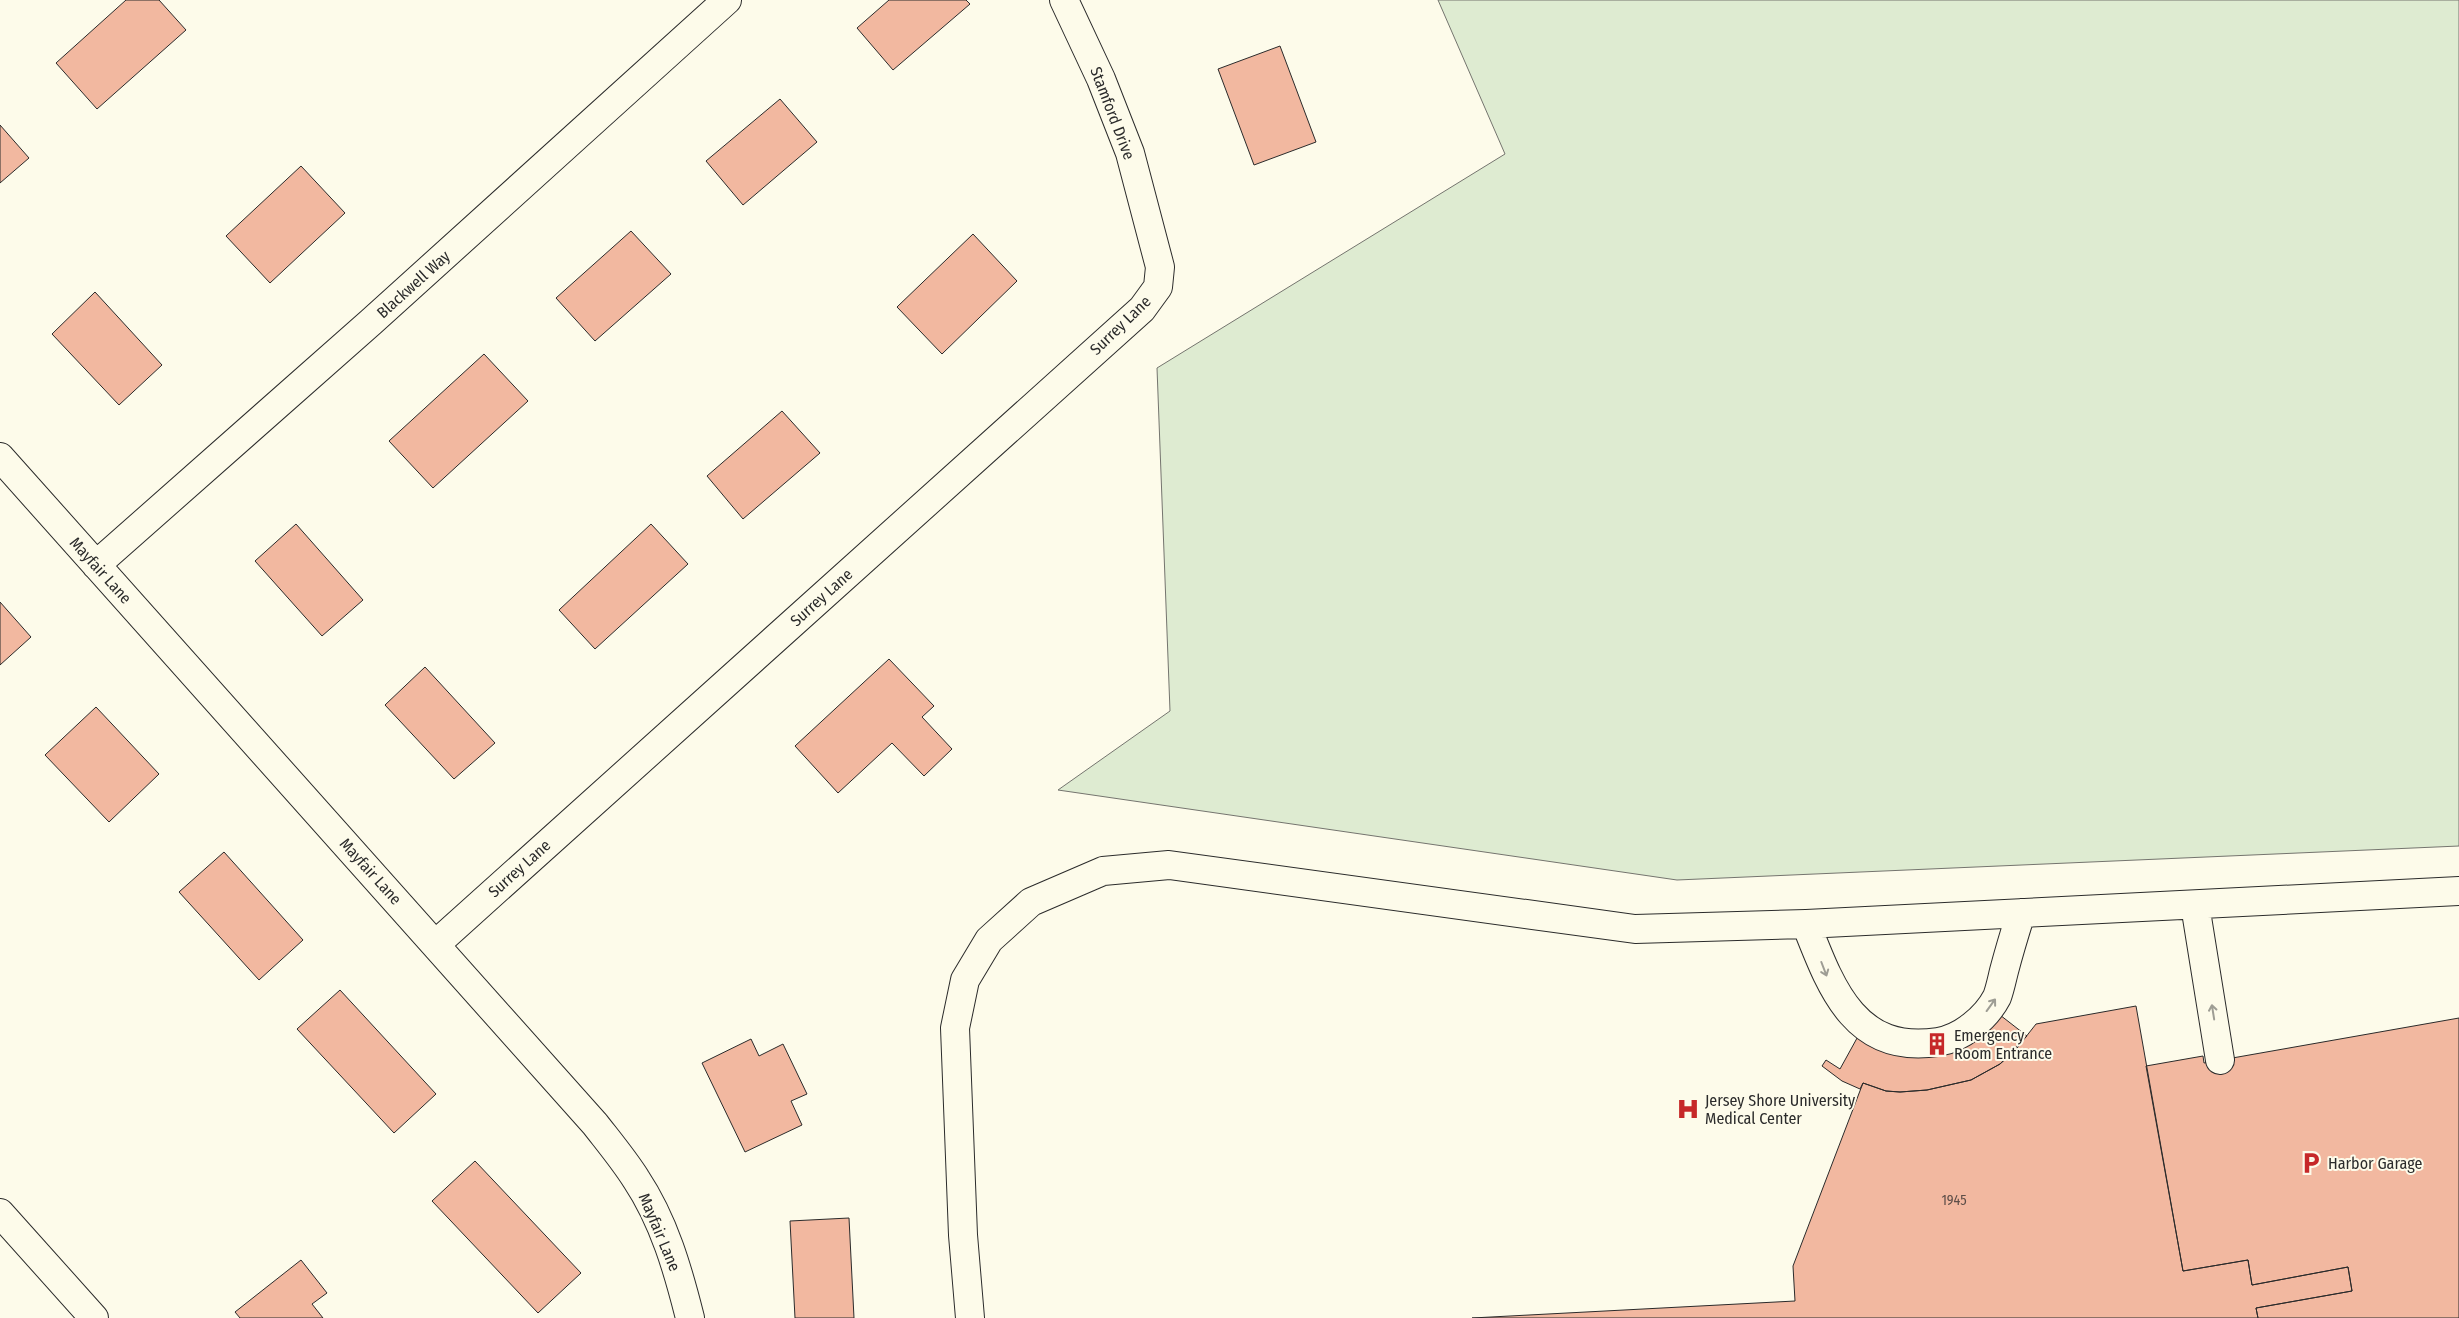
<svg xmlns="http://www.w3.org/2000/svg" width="2459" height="1318" viewBox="0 0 2459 1318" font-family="'Fira Sans Condensed',sans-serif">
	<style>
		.green { fill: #deebd1; stroke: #74746e }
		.building { fill: #f2b8a0; stroke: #2b2b2b }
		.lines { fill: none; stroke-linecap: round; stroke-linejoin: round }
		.minor-casing { stroke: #2b2b2b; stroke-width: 30 }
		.minor { stroke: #fdfbea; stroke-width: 28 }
		.oneway { stroke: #9e9d94 }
		.labels { text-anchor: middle; stroke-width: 4; stroke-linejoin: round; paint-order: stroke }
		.number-label { font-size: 14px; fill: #5d4e48 }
		.street-label { font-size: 16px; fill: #2b2b2b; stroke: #fdfbea }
		.poi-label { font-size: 16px; fill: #2b2b2b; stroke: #fdfbea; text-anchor: start }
	</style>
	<rect width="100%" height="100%" fill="#fdfbea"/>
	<!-- green -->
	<path class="green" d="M1438,0H2459V846L1677,880L1058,790L1170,711L1157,368L1505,154Z"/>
	<!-- building -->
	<path class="building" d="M126,0H159L186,30L97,109L56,63Z
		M889,0H966L970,4L893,70L857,28Z
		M1280,46L1316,142L1254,165L1218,69Z
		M780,99L817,142L743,205L706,161Z
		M0,125L29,158L0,183Z
		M301,166L345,213L270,283L226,236Z
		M631,231L671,274L595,341L556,298Z
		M973,234L1017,281L942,354L897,307Z
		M95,292L162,365L119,405L52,334Z
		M484,354L528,401L433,488L389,441Z
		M782,411L820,453L743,519L707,476Z
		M296,524L363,600L322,636L255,561Z
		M651,524L688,564L595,649L559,610Z
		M0,602L31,637L0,665Z
		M889,659L934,706L922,717L952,749L924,776L892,743L838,793L795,746Z
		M425,667L495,743L454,779L385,705Z
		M96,707L159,774L109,822L45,755Z
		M224,852L303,940L259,980L179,892Z
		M340,990L436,1094L394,1133L297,1029Z
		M1982,1001L2027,1036L2000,1064L1971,1080L1927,1090L1900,1092L1886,1091L1863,1083L1860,1089L1842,1081L1822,1066L1826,1060L1840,1069L1867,1020L1920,1035L1942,1031L1966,1018Z
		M2136,1006L2183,1271L2248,1260L2252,1285L2348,1267L2352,1291L2256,1308L2258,1318H1472L1795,1301L1793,1266L1863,1083L1886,1091L1900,1092L1927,1090L1971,1080L2000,1064L2014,1052L2036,1024Z
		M2459,1018V1318H2258L2256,1308L2352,1291L2348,1267L2252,1285L2248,1260L2183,1271L2146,1066L2203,1056L2204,1063Z
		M751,1039L759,1056L783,1044L807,1094L791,1101L802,1125L745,1152L702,1063Z
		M475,1161L581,1273L538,1313L432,1201Z
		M849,1218L854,1318H795L790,1221Z
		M301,1260L327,1293L312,1304L323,1318H240L235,1312Z"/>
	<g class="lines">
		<defs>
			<path id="minor" d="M0,457L595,1124C609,1142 624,1160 636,1179C664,1221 678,1270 690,1318
				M96,565L371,322L727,0
				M2195,905L2220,1060
				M1806,924C1831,988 1855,1055 1938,1042C1962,1038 1986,1018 1997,997C2000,989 2002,979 2004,971C2009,952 2015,932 2021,913
				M436,944L1142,309L1158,287L1160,267L1130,153L1101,79L1064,0
				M0,1213L94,1318
				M970,1318L963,1235L955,1028L965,980L989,940L1031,902L1103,871L1169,865L1635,929L1806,924L2459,891"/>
		</defs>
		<!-- minor casing -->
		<use href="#minor" class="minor-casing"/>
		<!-- minor -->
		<use href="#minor" class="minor"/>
	</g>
	<!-- one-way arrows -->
	<defs><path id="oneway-shaft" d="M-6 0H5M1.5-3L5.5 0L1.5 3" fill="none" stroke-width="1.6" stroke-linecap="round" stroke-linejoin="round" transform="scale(1.25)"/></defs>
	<g class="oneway">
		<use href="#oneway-shaft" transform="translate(1824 969) rotate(69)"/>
		<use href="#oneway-shaft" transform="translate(1991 1005) rotate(-54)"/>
		<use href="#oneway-shaft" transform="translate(2213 1012) rotate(-99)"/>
	</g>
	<!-- icons -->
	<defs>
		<symbol id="building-bare" viewBox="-9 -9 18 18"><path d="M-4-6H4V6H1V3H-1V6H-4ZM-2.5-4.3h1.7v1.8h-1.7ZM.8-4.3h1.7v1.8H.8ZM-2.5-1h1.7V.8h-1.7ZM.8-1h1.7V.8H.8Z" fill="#c62828" stroke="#fdfbea" stroke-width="2.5" paint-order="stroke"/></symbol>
		<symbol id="hospital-bare" viewBox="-9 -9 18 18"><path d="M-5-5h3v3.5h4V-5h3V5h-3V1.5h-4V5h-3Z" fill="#c62828" stroke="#fdfbea" stroke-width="2.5" paint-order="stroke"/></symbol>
		<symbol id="parking-bare" viewBox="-9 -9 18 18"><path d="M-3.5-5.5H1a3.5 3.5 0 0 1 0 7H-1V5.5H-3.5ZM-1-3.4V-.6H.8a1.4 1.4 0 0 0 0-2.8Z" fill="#c62828" stroke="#fdfbea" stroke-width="2.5" paint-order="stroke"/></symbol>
	</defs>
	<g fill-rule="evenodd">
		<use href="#building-bare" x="1921" y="1028" width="32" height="32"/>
		<use href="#hospital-bare" x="1672" y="1093" width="32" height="32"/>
		<use href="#parking-bare" x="2295" y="1147" width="32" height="32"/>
	</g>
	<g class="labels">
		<!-- number labels -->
		<g class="number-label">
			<text x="1954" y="1205">1945</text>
		</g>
		<!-- street labels -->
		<g class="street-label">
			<text transform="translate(1113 113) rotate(69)" y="6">Stamford Drive</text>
			<text transform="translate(413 284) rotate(-42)" y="6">Blackwell Way</text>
			<text transform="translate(1120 325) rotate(-44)" y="6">Surrey Lane</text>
			<text transform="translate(101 570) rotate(48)" y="6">Mayfair Lane</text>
			<text transform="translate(821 597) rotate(-42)" y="6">Surrey Lane</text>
			<text transform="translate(519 868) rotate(-42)" y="6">Surrey Lane</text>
			<text transform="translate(371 871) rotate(48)" y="6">Mayfair Lane</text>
			<text transform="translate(660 1232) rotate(67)" y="6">Mayfair Lane</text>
		</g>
		<!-- poi labels -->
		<g class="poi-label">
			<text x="1954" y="1041">Emergency<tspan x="1954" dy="18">Room Entrance</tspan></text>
			<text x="1705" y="1106">Jersey Shore University<tspan x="1705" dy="18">Medical Center</tspan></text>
			<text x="2328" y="1169">Harbor Garage</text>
		</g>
	</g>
</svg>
